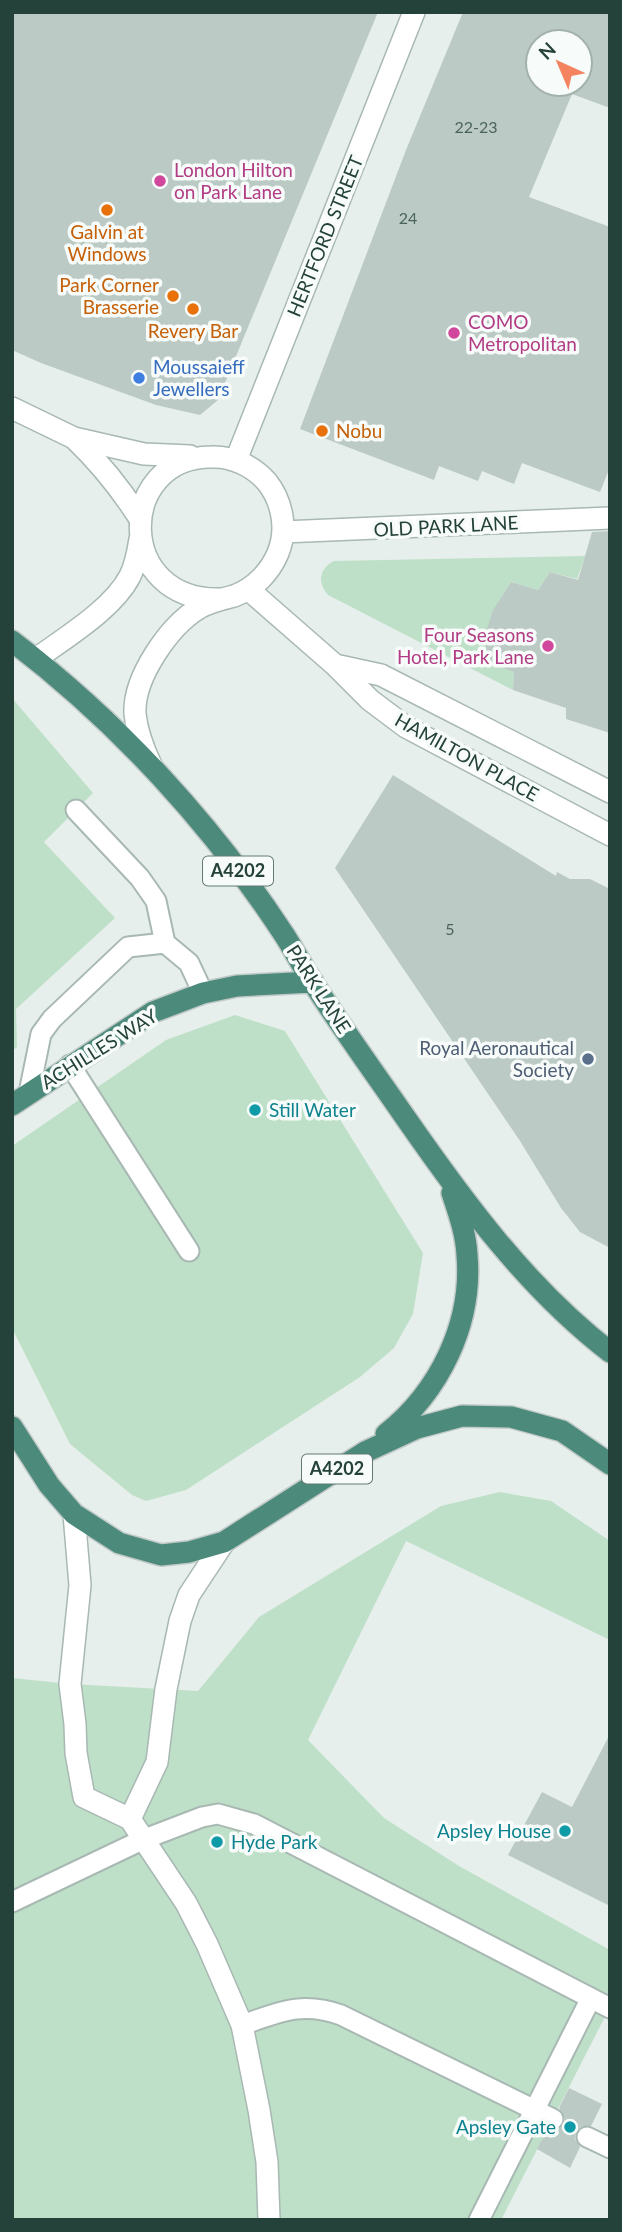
<svg xmlns="http://www.w3.org/2000/svg" width="622" height="2232" viewBox="0 0 622 2232" font-family="Lato,sans-serif">
	<style>
		.green { fill: #bfe0c8 }
		.building { fill: #bbcac4; fill-rule: evenodd }
		.lines { fill: none; stroke-linecap: round; stroke-linejoin: round }
		.service-casing { stroke: #a8b8b2; stroke-width: 23 }
		.minor-casing { stroke: #a8b8b2; stroke-width: 24 }
		.trunk-casing { stroke: #c2cac8; stroke-width: 24 }
		.service { stroke: #fff; stroke-width: 19 }
		.minor { stroke: #fff; stroke-width: 21 }
		.trunk { stroke: #4c8a7c; stroke-width: 21 }
		.hotel-dot { fill: #d1479c; stroke: #f7fbf9; stroke-width: 2.5 }
		.food-dot { fill: #e8710a; stroke: #f7fbf9; stroke-width: 2.5 }
		.shop-dot { fill: #3f7fe0; stroke: #f7fbf9; stroke-width: 2.5 }
		.service-dot { fill: #5c6f8a; stroke: #f7fbf9; stroke-width: 2.5 }
		.culture-dot { fill: #0f9aa8; stroke: #f7fbf9; stroke-width: 2.5 }
		.labels { text-anchor: middle; stroke-width: 7; stroke-linejoin: round; paint-order: stroke }
		.number-label { font-size: 16px; fill: #4a645c }
		.shield { fill: #f7fbf9; stroke: #637a73; stroke-width: 2 }
		.shield-label { font-size: 18px; font-weight: bold; fill: #24423a }
		.hotel-label { font-size: 19px; fill: #b23c85; stroke: #f7fbf9; text-anchor: start }
		.food-label { font-size: 19px; fill: #c56008; stroke: #f7fbf9 }
		.street-label { font-size: 19px; fill: #24423a; stroke: #f7fbf9 }
		.shop-label { font-size: 19px; fill: #366cbe; stroke: #f7fbf9; text-anchor: start }
		.service-label { font-size: 19px; fill: #4e5e75; stroke: #f7fbf9; text-anchor: end }
		.culture-label { font-size: 19px; fill: #0d838f; stroke: #f7fbf9; text-anchor: start }
	</style>
	<rect width="100%" height="100%" fill="#e6efeb"/>
	<!-- green -->
	<path class="green" d="M585,556L577,579L550,572L538,590L511,582C489,615 487,622 485,662L514,672L513,690L328,595C317,582 319,569 334,561Z
		M12,698L93,793L44,842L115,918L16,1009L17,1047L12,1051Z
		M235,1015L285,1031L423,1253L413,1314L394,1348L360,1377L186,1490L146,1501L132,1495L70,1444L12,1328V1146L166,1040Z
		M500,1492L551,1501L610,1541V1640L406,1541L308,1740L384,1818L459,1866L610,1950V2007L501,2220H12V1678L70,1684L198,1691L259,1617L441,1506Z"/>
	<!-- building -->
	<path class="building" d="M12,12H378L218,400L200,415L156,405L41,363L12,350Z
		M463,12H610V108L572,94L529,197L610,227V467L600,492L522,463L514,484L482,471L478,481L439,466L434,480L300,429L406,150ZM538,42H580V84H538Z
		M610,531V733L566,719V708L513,690L514,672L485,662L487,629L493,610L511,582L538,590L550,572L578,580L592,532Z
		M393,775L556,876L557,872L570,879H590L610,889V1248L580,1232L561,1208L520,1141L335,868Z
		M610,1734V1906L508,1855L542,1792L572,1807Z
		M569,2088L602,2104L591,2126L581,2127L576,2131L575,2139L580,2147L570,2168L537,2149L547,2130L555,2131L564,2125L565,2118L559,2108Z"/>
	<g class="lines">
		<defs>
			<path id="service" d="M76,810L140,878L156,901L165,943
				M70,1065L189,1251
				M29,1093L41,1034L52,1019L128,947L165,943L189,963L203,993
				M12,1902L142,1840L202,1817L218,1814L254,1824L610,2008
				M242,2025C280,2012 302,2001 341,2015L553,2119
				M587,2137L610,2148
				M479,2220L591,1998"/>
			<path id="minor" d="M12,408L74,438L144,454L190,456
				M75,439C101,464 121,489 140,519
				M236,460L414,12
				M283,532L610,518
				M248,589L335,665L370,700L406,727L610,835
				M36,659C66,637 113,609 130,576C136,564 138,552 140,539
				M335,665L381,675L610,792
				M151,765C143,748 137,733 135,714C133,678 169,626 199,608C209,602 222,599 234,596C254,589 270,572 278,553C288,529 282,501 267,482C253,466 232,456 211,457C116,457 114,603 222,599
				M74,1514L80,1585L70,1684L75,1724L76,1753L84,1797L130,1819L186,1903L207,1944L242,2025L259,2110L267,2162L269,2220
				M130,1819L157,1762L166,1689L180,1621L189,1595L224,1542"/>
			<path id="trunk" d="M12,641C118,722 212,824 285,936C294,950 302,966 312,981C341,1027 374,1072 405,1117C464,1202 527,1288 610,1352
				M12,1105L153,1012L203,993L237,986L313,982
				M12,1427L49,1485L74,1514L119,1543L161,1555L189,1552L224,1542L365,1452L417,1428L462,1416L511,1417L562,1431L610,1464
				M386,1434C439,1392 473,1324 467,1255C466,1234 459,1214 452,1193"/>
		</defs>
		<!-- service casing -->
		<use href="#service" class="service-casing"/>
		<!-- minor casing -->
		<use href="#minor" class="minor-casing"/>
		<!-- trunk casing -->
		<use href="#trunk" class="trunk-casing"/>
		<!-- service -->
		<use href="#service" class="service"/>
		<!-- minor -->
		<use href="#minor" class="minor"/>
		<!-- trunk -->
		<use href="#trunk" class="trunk"/>
	</g>
	<!-- markers -->
	<g class="hotel-dot">
		<circle cx="160" cy="181" r="7"/>
		<circle cx="454" cy="333" r="7"/>
		<circle cx="548" cy="646" r="7"/>
	</g>
	<g class="food-dot">
		<circle cx="107" cy="210" r="7"/>
		<circle cx="173" cy="296" r="7"/>
		<circle cx="193" cy="309" r="7"/>
		<circle cx="322" cy="431" r="7"/>
	</g>
	<circle class="shop-dot" cx="139" cy="378" r="7"/>
	<circle class="service-dot" cx="588" cy="1059" r="7"/>
	<g class="culture-dot">
		<circle cx="255" cy="1110" r="7"/>
		<circle cx="565" cy="1831" r="7"/>
		<circle cx="217" cy="1842" r="7"/>
		<circle cx="570" cy="2127" r="7"/>
	</g>
	<g class="labels">
		<!-- number labels -->
		<g class="number-label">
			<text x="476" y="133">22-23</text>
			<text x="408" y="224">24</text>
			<text x="450" y="935">5</text>
		</g>
		<!-- shield labels -->
		<g class="shield">
			<rect x="203" y="856.5" width="70" height="29" rx="5"/>
			<rect x="302" y="1454.5" width="70" height="29" rx="5"/>
		</g>
		<g class="shield-label">
			<text x="238" y="877">A4202</text>
			<text x="337" y="1475">A4202</text>
		</g>
		<!-- hotel labels -->
		<g class="hotel-label">
			<text x="174" y="177">London Hilton<tspan x="174" dy="22">on Park Lane</tspan></text>
			<text x="468" y="329">COMO<tspan x="468" dy="22">Metropolitan</tspan></text>
			<text x="534" y="642" text-anchor="end">Four Seasons<tspan x="534" dy="22">Hotel, Park Lane</tspan></text>
		</g>
		<!-- food labels -->
		<g class="food-label">
			<text x="107" y="239">Galvin at<tspan x="107" dy="22">Windows</tspan></text>
			<text x="159" y="292" text-anchor="end">Park Corner<tspan x="159" dy="22">Brasserie</tspan></text>
			<text x="193" y="338">Revery Bar</text>
			<text x="336" y="438" text-anchor="start">Nobu</text>
		</g>
		<!-- street labels -->
		<g class="street-label">
			<text transform="translate(325 236) rotate(-68)" y="7">HERTFORD STREET</text>
			<text transform="translate(446 526) rotate(-3)" y="7">OLD PARK LANE</text>
			<text transform="translate(467 757) rotate(29)" y="7">HAMILTON PLACE</text>
			<text transform="translate(319 989) rotate(57)" y="7">PARK LANE</text>
			<text transform="translate(99 1049) rotate(-32)" y="7">ACHILLES WAY</text>
		</g>
		<!-- shop labels -->
		<g class="shop-label">
			<text x="153" y="374">Moussaieff<tspan x="153" dy="22">Jewellers</tspan></text>
		</g>
		<!-- service labels -->
		<g class="service-label">
			<text x="574" y="1055">Royal Aeronautical<tspan x="574" dy="22">Society</tspan></text>
		</g>
		<!-- culture labels -->
		<g class="culture-label">
			<text x="269" y="1117">Still Water</text>
			<text x="551" y="1838" text-anchor="end">Apsley House</text>
			<text x="231" y="1849">Hyde Park</text>
			<text x="556" y="2134" text-anchor="end">Apsley Gate</text>
		</g>
	</g>
	<!-- border -->
	<rect width="622" height="2232" fill="none" stroke="#24423a" stroke-width="28"/>
	<!-- north arrow -->
	<g transform="translate(559 63) rotate(316)"><circle r="33" fill="#f7fbf9" stroke="#a3b1ad" stroke-width="2"/>
	<path d="M0-5L12 26L0 18L-12 26Z" fill="#f4845f"/>
	<text y="-10" font-size="19" font-weight="bold" text-anchor="middle" fill="#24423a">N</text>
	</g>
</svg>
